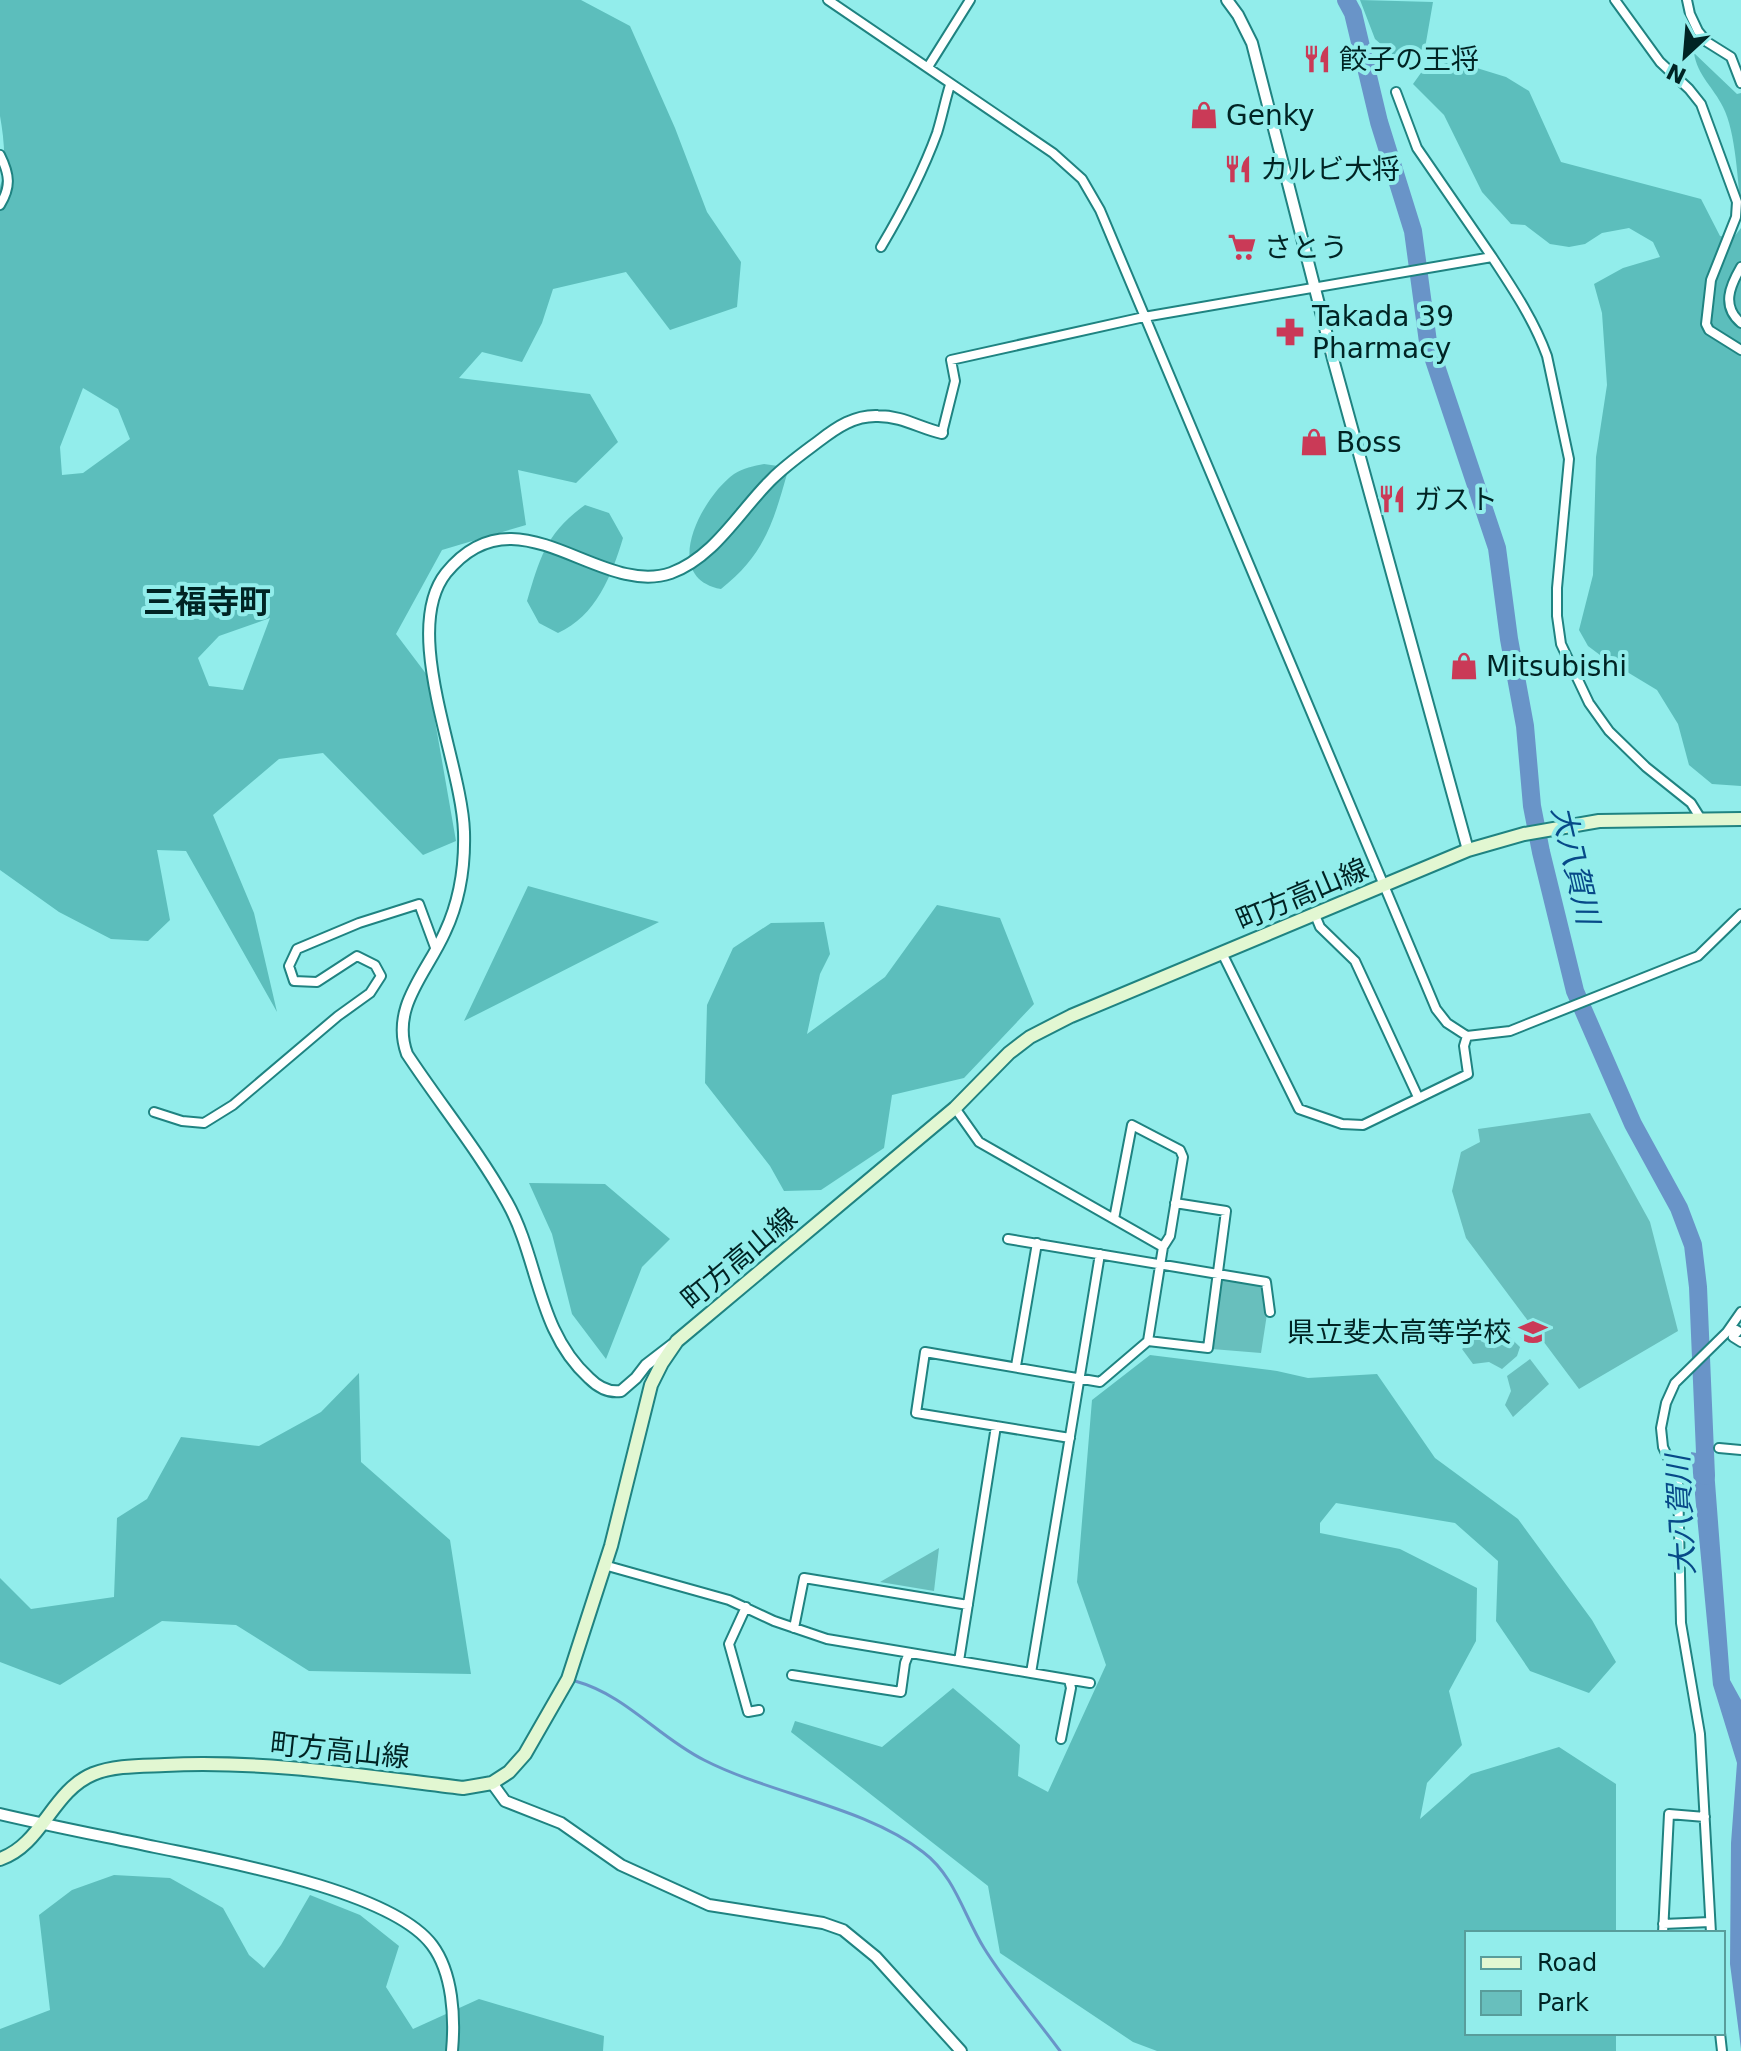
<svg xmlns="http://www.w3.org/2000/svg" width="1741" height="2051" viewBox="0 0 1741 2051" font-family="'DejaVu Sans','Noto Sans JP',sans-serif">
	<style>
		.green { fill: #68bfbd }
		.forest { fill: #5cbebc; fill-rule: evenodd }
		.water { fill: #6994c8 }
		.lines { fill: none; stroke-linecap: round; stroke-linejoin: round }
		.stream { stroke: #6994c8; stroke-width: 3 }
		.river { stroke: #6994c8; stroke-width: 18 }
		.minor-casing { stroke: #1f8381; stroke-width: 12 }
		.tertiary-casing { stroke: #1f8381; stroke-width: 14 }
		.secondary-casing { stroke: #1f8381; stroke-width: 16 }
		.minor { stroke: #fff; stroke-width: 8 }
		.tertiary { stroke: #fff; stroke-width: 10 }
		.secondary { stroke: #e2f7d2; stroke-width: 12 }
		.labels { text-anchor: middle; stroke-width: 8; stroke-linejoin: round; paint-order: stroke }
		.poi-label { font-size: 28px; fill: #002424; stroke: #92edeb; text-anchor: start }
		.street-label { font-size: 28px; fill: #002424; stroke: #92edeb }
		.water-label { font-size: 30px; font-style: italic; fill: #074988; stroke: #92edeb }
		.quarter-label { font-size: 32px; font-weight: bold; fill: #002424; stroke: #92edeb }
	</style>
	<rect width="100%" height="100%" fill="#92edeb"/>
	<!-- green -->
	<path class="green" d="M1590,1113L1650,1222L1678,1331L1579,1389L1466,1238L1452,1191L1461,1152L1480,1142L1478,1129Z
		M1224,1279L1262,1286L1267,1314L1261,1353L1212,1349L1220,1285Z
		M1500,1328L1520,1347L1517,1356L1502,1369L1489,1362L1473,1364L1462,1349L1477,1336L1482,1342Z
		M1530,1359L1549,1384L1513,1417L1505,1405L1511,1391L1507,1376Z
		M939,1548L934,1591L880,1582Z"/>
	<!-- forest -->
	<path class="forest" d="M0,0H581L630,26L675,128L707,212L741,262L737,307L670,330L626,272L553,289L542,323L522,362L482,352L459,378L590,394L618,442L576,483L518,470L526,525L442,550L396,634L427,675L456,841L423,855L323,753L279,759L213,815L254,913L277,1012L186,851L157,850L170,920L148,941L111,939L59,912L0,870V187C7,166 4,138 0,116ZM83,388L118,409L130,439L83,473L62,475L60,447ZM270,618L243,690L209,686L198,658L219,636Z
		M1360,0L1433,2L1425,48L1398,59L1375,39Z
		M1694,53L1737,94L1741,93V213C1738,184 1736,132 1723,107C1714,88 1697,75 1694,53Z
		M1454,61L1506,77L1529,91L1561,162L1701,199L1720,236L1733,238L1741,228V786L1712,784L1689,765L1678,724L1657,690L1604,658L1588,646L1579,630L1593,575L1596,457L1607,385L1602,313L1594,284L1623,268L1660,257L1653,242L1629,228L1602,233L1585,244L1569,247L1550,244L1525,225L1511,224L1482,192L1444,115L1413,84L1423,70Z
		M764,464L778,466L787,474C773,524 763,556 721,589C659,577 702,497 734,474C743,468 754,466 764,464Z
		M585,505L609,513L623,538C612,575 596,616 558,633L539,623L527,601C540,558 546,533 585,505Z
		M528,886L659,922L464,1021Z
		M937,905L1000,918L1034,1004L964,1078L892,1095L884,1148L821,1190L784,1191L770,1166L705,1083L707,1005L733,948L771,923L824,922L830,954L820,974L807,1034L885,977Z
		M529,1183L605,1184L670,1239L642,1267L606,1359L572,1314L552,1234Z
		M1150,1355L1277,1371L1308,1378L1377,1374L1435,1458L1518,1519L1592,1620L1616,1662L1589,1693L1530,1671L1496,1621L1498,1561L1455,1523L1336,1503L1320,1523V1533L1400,1549L1477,1588L1476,1641L1449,1691L1462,1745L1427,1783L1420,1819L1471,1774L1559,1747L1616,1784V1933H1467V2033H1616V2051H1157L1133,2042L1000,1953L988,1886L791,1732L795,1721L882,1747L953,1688L1020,1745L1018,1776L1048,1792L1106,1665L1077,1582L1092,1400Z
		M359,1373L361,1462L450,1540L471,1674L309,1671L236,1625L162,1621L60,1685L0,1662V1578L31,1609L114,1597L117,1518L147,1499L181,1437L259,1446L321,1412Z
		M114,1875L170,1878L223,1908L249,1955L264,1968L281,1945L310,1895L360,1915L399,1946L386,1987L413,2029L479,1999L604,2036L603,2051H0V2029L50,2010L39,1915L72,1890Z"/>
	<!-- water -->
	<path class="water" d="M1691,1452L1713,1456L1730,1680L1741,1700V2049L1730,1964L1731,1843L1737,1763L1713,1685Z"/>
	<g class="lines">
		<!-- stream -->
		<path class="stream" d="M575,1681C626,1695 658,1737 704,1760C770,1794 866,1807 923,1852C955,1876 964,1916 984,1948C1007,1985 1035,2017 1060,2051"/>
		<!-- river -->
		<path class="river" d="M1346,0L1353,13L1379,122L1413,231L1428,342L1497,548L1509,639L1525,726L1532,806L1541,852L1575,991L1633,1124L1679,1208L1693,1245L1698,1287L1706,1476"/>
		<defs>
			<path id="minor" d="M828,0L1053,153L1082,179L1100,210L1436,1009L1447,1023L1467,1036L1510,1031L1698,956L1741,914
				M1615,0L1660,62L1689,89L1701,104L1737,202L1736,217L1711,280L1706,324L1709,330L1741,350
				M1687,0L1690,14L1698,31L1707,42L1731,57L1741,83
				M928,67L970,0
				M1396,92L1417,148L1492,257
				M0,155C10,175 11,187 0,205
				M881,247C903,210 922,174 937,133C942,117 945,101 950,85
				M1741,267C1730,286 1721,306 1741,323
				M942,433L955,381L951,360L1144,317L1492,257C1513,289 1534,320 1547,356L1569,459L1557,588V616L1561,644L1589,703L1609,731L1646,767L1691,803L1701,819
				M1315,915L1320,927L1355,961L1418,1097
				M1222,953L1299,1109L1342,1124L1363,1125L1468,1074L1464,1046L1467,1036
				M955,1108L979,1142L1163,1247
				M154,1112L182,1121L204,1123L233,1105L338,1016L370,993L381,976L375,965L357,956L317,982L294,981L289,966L297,949L359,923L419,904L436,950
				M1008,1239L1266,1282L1270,1312
				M1731,1327L1738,1331L1733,1337L1741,1342
				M1148,1341L1208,1348L1226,1211L1175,1203
				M1016,1366L1037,1243
				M1070,1438L916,1413L925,1352L1100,1382L1148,1341L1163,1247L1170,1236L1183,1157L1180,1150L1132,1125L1114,1219
				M1719,1448L1741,1450
				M604,1565L729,1600L774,1621L827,1639L1031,1673L1100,1254
				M746,1607L729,1644L748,1712L759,1710
				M794,1628L804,1578L968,1605
				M959,1661L996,1426
				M1031,1673L1090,1683
				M792,1675L901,1692L905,1663L909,1653
				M1061,1739L1071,1688L1069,1680
				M1663,1924L1710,1922
				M1663,1933L1669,1814L1705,1817
				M1711,1933L1700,1734L1681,1623L1678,1479L1663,1447L1661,1428L1666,1403L1675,1383L1727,1332L1741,1312
				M1720,2033L1722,2051"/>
			<path id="tertiary" d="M1227,0L1238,15L1252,43L1333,359L1468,850
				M672,1345L646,1365L636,1378L621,1391C608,1393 598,1387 589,1378C537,1331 539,1259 507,1202C478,1150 440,1104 407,1054C390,1007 427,973 445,932C459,902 465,866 464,832C462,762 400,631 446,573C517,485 598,598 671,573C715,557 740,510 772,479C786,465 803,453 819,441C837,427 855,415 878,416C902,416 920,428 942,433
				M492,1783L505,1801L561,1823L621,1865L709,1905L823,1923L843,1930L876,1957L961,2051
				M0,1814C51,1826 103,1836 155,1847C222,1861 391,1890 432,1945C453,1973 455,2018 452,2051"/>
			<path id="secondary" d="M0,1859C42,1845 52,1791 93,1774C115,1765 142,1766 165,1765C265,1760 363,1776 463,1788L492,1783L509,1772L525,1754L568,1679L611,1546L651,1385L662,1363L677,1341L955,1108L1009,1053L1030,1037L1071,1016L1468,850L1524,834L1599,821L1741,819"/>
		</defs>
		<!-- minor casing -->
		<use href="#minor" class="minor-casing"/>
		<!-- tertiary casing -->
		<use href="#tertiary" class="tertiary-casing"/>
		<!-- secondary casing -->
		<use href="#secondary" class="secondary-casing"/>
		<!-- minor -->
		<use href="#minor" class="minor"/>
		<!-- tertiary -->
		<use href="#tertiary" class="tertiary"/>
		<!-- secondary -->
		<use href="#secondary" class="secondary"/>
	</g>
	<!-- icons -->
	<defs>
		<symbol id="restaurant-bare" viewBox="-9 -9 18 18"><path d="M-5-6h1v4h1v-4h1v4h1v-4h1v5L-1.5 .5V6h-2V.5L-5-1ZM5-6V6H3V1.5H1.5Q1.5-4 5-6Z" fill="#ca3a57" stroke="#92edeb" stroke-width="2.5" paint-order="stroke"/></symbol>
		<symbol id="shop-bare" viewBox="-9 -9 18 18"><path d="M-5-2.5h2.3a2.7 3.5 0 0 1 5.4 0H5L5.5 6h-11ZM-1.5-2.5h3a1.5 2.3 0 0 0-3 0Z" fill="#ca3a57" stroke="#92edeb" stroke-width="2.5" paint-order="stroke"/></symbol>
		<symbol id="supermarket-bare" viewBox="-9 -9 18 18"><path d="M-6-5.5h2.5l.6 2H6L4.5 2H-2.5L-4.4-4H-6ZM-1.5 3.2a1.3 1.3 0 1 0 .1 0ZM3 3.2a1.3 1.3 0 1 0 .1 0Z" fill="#ca3a57" stroke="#92edeb" stroke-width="2.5" paint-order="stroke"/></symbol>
		<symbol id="pharmacy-bare" viewBox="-9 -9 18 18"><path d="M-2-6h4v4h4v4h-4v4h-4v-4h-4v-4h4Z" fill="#ca3a57" stroke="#92edeb" stroke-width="2.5" paint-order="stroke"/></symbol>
		<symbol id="school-bare" viewBox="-9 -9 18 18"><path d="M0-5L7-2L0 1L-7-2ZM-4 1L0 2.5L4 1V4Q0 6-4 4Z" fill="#ca3a57" stroke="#92edeb" stroke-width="2.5" paint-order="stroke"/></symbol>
	</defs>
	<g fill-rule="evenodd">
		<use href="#restaurant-bare" x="1297" y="39" width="40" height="40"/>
		<use href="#shop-bare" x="1184" y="95" width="40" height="40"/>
		<use href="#restaurant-bare" x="1218" y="149" width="40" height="40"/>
		<use href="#supermarket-bare" x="1222" y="227" width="40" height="40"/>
		<use href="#pharmacy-bare" x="1270" y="312" width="40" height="40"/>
		<use href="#shop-bare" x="1294" y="422" width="40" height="40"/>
		<use href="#restaurant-bare" x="1372" y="479" width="40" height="40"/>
		<use href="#shop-bare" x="1444" y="646" width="40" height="40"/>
		<use href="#school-bare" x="1513" y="1312" width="40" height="40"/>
	</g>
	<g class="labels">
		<!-- poi labels -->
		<g class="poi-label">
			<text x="1339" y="69">餃子の王将</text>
			<text x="1226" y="125">Genky</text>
			<text x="1260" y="179">カルビ大将</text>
			<text x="1264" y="257">さとう</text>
			<text x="1312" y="326">Takada 39<tspan x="1312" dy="32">Pharmacy</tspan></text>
			<text x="1336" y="452">Boss</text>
			<text x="1414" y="509">ガスト</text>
			<text x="1486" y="676">Mitsubishi</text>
			<text x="1511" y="1342" text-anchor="end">県立斐太高等学校</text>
		</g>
		<!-- street labels -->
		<g class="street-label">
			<text transform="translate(1302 894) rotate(-23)" y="10">町方高山線</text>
			<text transform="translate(739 1258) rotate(-40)" y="10">町方高山線</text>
			<text transform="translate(340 1750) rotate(6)" y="10">町方高山線</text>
		</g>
		<!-- water labels -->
		<g class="water-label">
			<text transform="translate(1575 865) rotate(77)" y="10">大八賀川</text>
			<text transform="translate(1681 1515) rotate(-93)" y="10">大八賀川</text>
		</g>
		<!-- quarter labels -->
		<g class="quarter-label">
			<text x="207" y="613">三福寺町</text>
		</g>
	</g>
	<!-- legend -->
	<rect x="1465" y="1931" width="260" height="104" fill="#92edeb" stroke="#589d9b" stroke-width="2"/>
	<rect x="1481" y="1957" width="40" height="12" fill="#e2f7d2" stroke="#589d9b" stroke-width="2"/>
	<text x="1537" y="1971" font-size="24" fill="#002424">Road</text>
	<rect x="1481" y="1991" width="40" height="24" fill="#68bfbd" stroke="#589d9b" stroke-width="2"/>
	<text x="1537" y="2011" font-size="24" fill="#002424">Park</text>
	<!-- north arrow -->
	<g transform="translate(1685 56) rotate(206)" stroke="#92edeb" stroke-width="6" paint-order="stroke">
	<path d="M0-6L14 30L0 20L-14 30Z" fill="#002424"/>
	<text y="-12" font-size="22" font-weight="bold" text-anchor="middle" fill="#002424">N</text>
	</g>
</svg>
